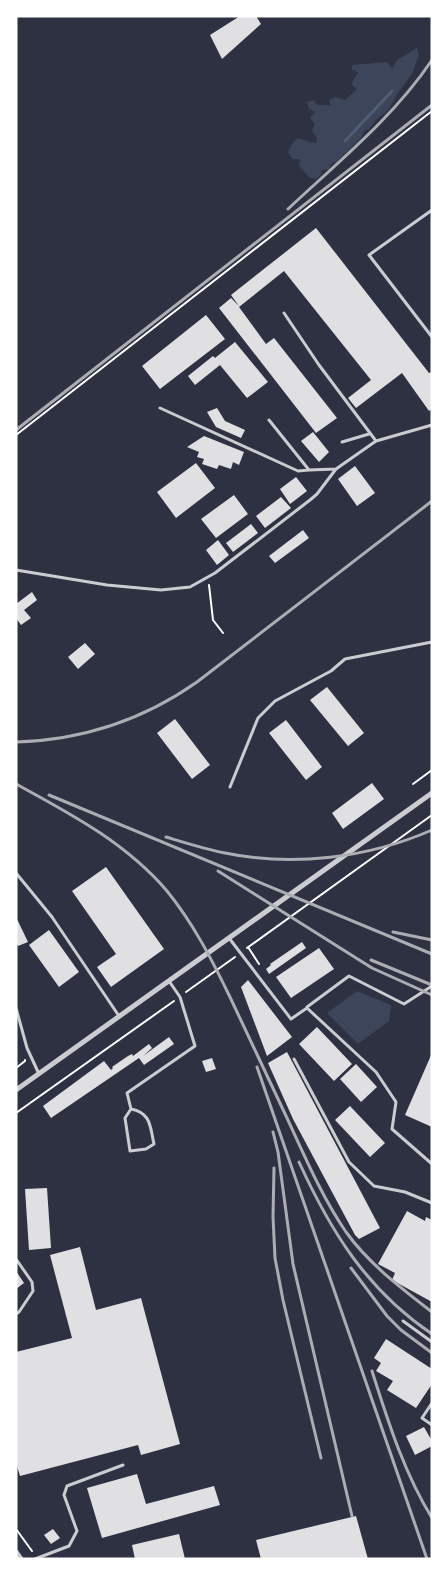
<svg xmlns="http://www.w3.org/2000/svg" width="448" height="1575" viewBox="0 0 448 1575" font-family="Mulish,sans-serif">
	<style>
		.green { fill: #3c4559 }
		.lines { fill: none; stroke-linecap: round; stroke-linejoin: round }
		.stream { stroke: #4f5d75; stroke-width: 3 }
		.building { fill: #e0e0e3 }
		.path { stroke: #fff; stroke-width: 2 }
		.service { stroke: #caccd0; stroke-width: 3 }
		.minor { stroke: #caccd0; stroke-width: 5 }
		.rail { stroke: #abadb3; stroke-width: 3 }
	</style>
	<rect width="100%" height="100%" fill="#2d3142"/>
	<!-- green -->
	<path class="green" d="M417,48L419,55L412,74L398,93L389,109L376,120L369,129L364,131L361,138L335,163L333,162L328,170H322L321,175L316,179L310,178L299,166L300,159H293L288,152L292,144L298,138L310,142L316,143L317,138L312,131L315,124L310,118L315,112L309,109L307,102L314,100L317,105H327L331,106L329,100L335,97L345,100L357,89L352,85L353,80L358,73L355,70L352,71V65L387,62L392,69L397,60Z
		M357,991L391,1005L389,1021L358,1044L327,1013Z"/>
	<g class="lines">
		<!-- stream -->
		<path class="stream" d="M345,141L392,91"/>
	</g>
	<!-- building -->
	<path class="building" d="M240,16H256L261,24L222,59L210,35Z
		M316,228L429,373L432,372V409L429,411L402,373L356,408L348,398L371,380L284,271L239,307L266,344L274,338L337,418L316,433L219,308L231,298L239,306L231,295Z
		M206,315L225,339L160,389L142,366Z
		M235,342L268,382L247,398L220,365L195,385L188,376L213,356L215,358Z
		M217,408L225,421L245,430L241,438L216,427L207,412Z
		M313,432L329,452L319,462L301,441Z
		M204,436L244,452L239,465L233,462L231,469L219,465L217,469L202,464L204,459L197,457L199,452L187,447Z
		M196,463L215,488L176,518L157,492Z
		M355,466L375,493L357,506L338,479Z
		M296,477L307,491L290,504L280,489Z
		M234,495L248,514L216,538L201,519Z
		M281,497L291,508L265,528L256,516Z
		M251,524L258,533L233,552L226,543Z
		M303,530L309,538L275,563L269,556Z
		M218,540L229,555L217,565L206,550Z
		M32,592L37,600L24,610L31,618L21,625L16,618V604Z
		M85,643L95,654L78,669L68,657Z
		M327,687L364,733L348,746L310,700Z
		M175,719L210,765L192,779L157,733Z
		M286,720L322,767L306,780L269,733Z
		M372,783L384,799L343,829L332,813Z
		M106,867L164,949L111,987L97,967L116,954L72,891Z
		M16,917L28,942L18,946L16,942Z
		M49,930L79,972L59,987L29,945Z
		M302,942L306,948L269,974L266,969L271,965L270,964Z
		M319,948L334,969L291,998L276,977Z
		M248,980L292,1037L267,1056L241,987Z
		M317,1027L352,1064L334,1081L299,1044Z
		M169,1037L174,1044L144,1065L139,1058L51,1118L43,1106L104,1061L111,1070L113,1068L112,1067L128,1056L132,1054L133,1056L149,1044L152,1048L143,1056Z
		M287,1052L380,1228L359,1239L355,1235L293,1119L268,1063Z
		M432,1053V1127L405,1115Z
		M212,1058L216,1069L206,1072L202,1061Z
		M356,1064L377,1087L361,1102L340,1079Z
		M350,1106L385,1143L370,1157L335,1120Z
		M47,1188L51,1248L29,1250L25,1189Z
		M407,1211L425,1221L426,1217L432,1220V1302L392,1280L395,1273L378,1264Z
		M80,1247L96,1310L141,1298L180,1444L141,1455L138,1445L20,1476L16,1463V1352L72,1338L50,1255Z
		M16,1271L24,1283L16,1289Z
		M386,1339L432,1369V1384L416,1408L387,1390L393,1381L376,1371L381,1363L374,1358Z
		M424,1427L432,1441V1446L415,1455L406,1436Z
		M137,1474L146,1504L214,1486L220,1505L102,1538L87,1488Z
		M356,1516L368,1559H261L256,1540Z
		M53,1529L60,1538L51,1544L44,1535Z
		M179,1534L185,1559H135L132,1545Z"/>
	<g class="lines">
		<!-- path -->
		<path class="path" d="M16,435L432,111
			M209,585L213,620L223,633
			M413,784L432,770
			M248,947L259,964
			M247,948L432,815
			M186,992L235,957
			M16,1068L25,1061V1060
			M16,1113L174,1001
			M16,1529L32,1551"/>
		<!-- service -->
		<path class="service" d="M432,210L369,255L432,337
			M284,313L319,365L376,441
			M160,408L298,471L309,470
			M269,420L309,470L336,469
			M342,442L369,434
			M16,570L107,585L161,590L190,587L215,573L310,500L317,494L336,469L376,441L432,425
			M230,787L258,718L275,701L331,671L345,659L432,642
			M16,873L52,917L119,1016
			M229,938L291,1019L307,1008L376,1072L396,1102L392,1129L432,1164
			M307,1007L349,976L404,1004L432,986
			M16,1008L27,1048L39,1074
			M294,1059L349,1162L374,1186L405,1192L432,1203
			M131,1109C151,1113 150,1126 154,1144L146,1149L130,1151L125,1118L131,1109L127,1093L195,1046L180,997L169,981
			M16,1259L32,1282L33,1291L19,1312L16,1314
			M403,1321L432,1342
			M432,1403L422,1418L432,1425
			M35,1559L69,1546L77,1531L64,1495L67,1486L123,1465"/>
		<!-- minor -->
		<path class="minor" d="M16,1090L432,793
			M16,1552L21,1559"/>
		<!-- rail -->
		<path class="rail" d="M288,209C338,162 393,118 432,60
			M16,430L432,105
			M16,742C82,740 143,720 197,682L432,501
			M16,784C71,814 126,843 167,891C193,923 211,958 229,995C248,1036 268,1077 287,1118C305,1157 322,1197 346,1232C369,1264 401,1288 432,1312
			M49,795L432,954
			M166,837C186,843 205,849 225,853C293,867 368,858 432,830
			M218,871L372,968L432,995
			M393,932L432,940
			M371,960L432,985
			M257,1067L427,1559
			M273,1132L278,1152L293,1264L352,1516
			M299,1162C331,1232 367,1290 432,1334
			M274,1168L273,1217L275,1258L283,1300L321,1458
			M351,1268L387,1316L401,1330L432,1353
			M372,1371C388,1421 404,1473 432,1518"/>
	</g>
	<!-- border -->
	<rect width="448" height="1575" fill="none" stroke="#ffffff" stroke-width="35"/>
</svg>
